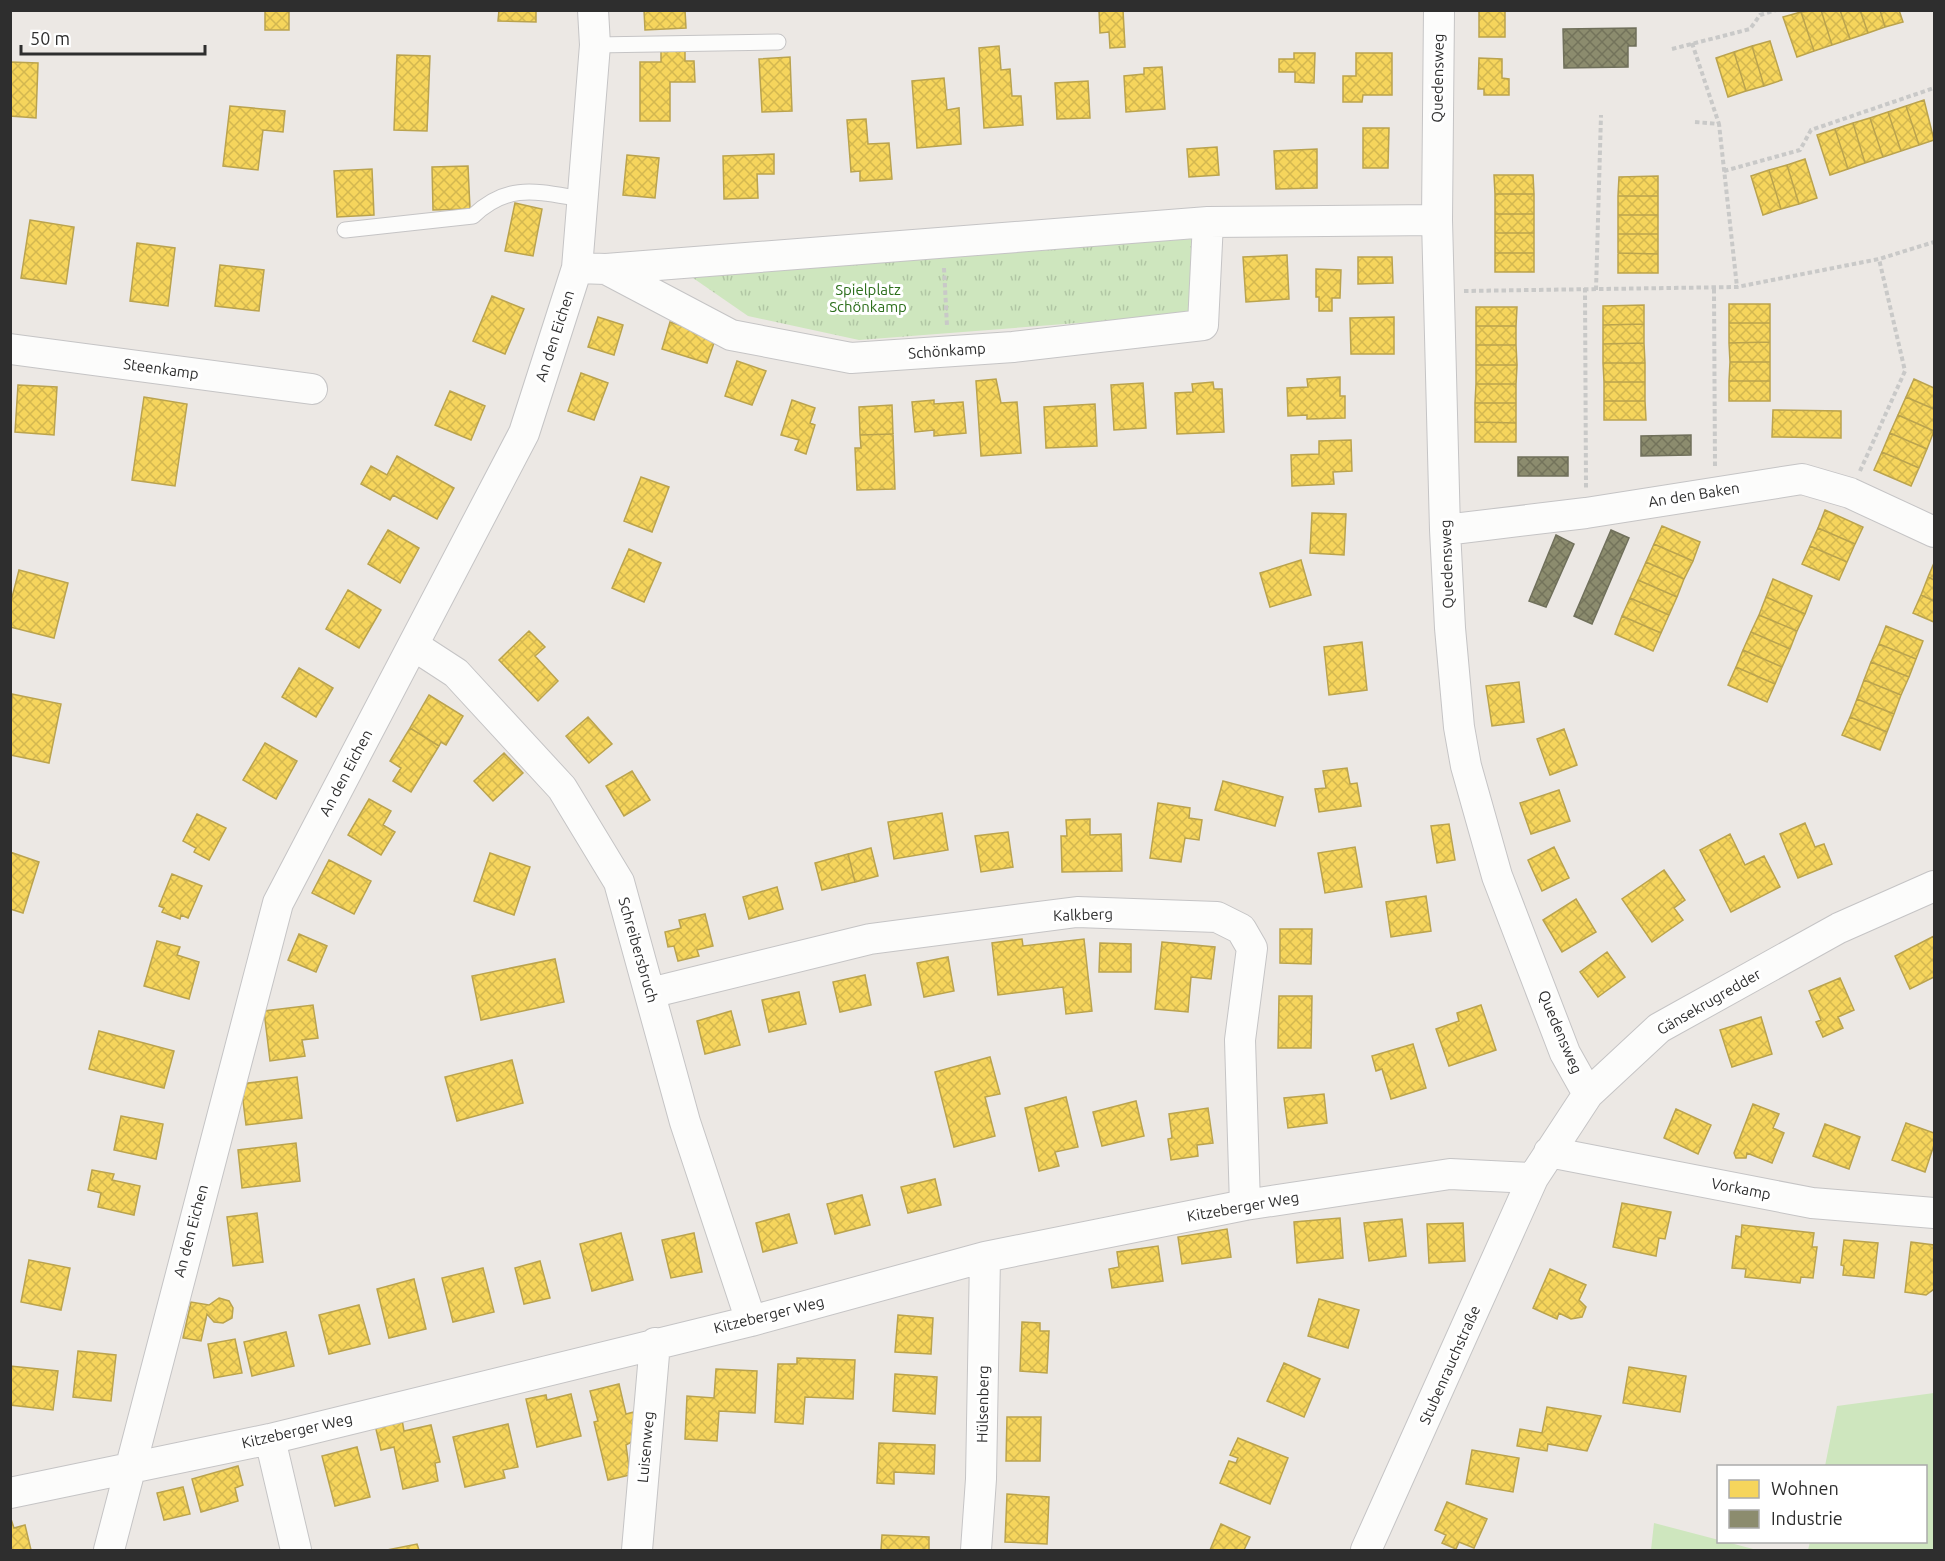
<svg xmlns="http://www.w3.org/2000/svg" width="1945" height="1561" viewBox="0 0 1945 1561" font-family="Ubuntu,sans-serif">
	<style>
		.grass { fill: #cee6be }
		.park { fill: url(#park-tufts) }
		.homes { fill: url(#homes-cross-hatch); stroke: #baa34e; stroke-width: 1.5 }
		.industry { fill: url(#industry-cross-hatch); stroke: #70705b; stroke-width: 1.5 }
		.lines { fill: none; stroke-linecap: round; stroke-linejoin: round }
		.service-casing { stroke: #c5c4c5; stroke-width: 17 }
		.minor-casing { stroke: #c5c4c5; stroke-width: 32 }
		.path { stroke: #c9c9c8; stroke-width: 4; stroke-dasharray: 4.5 3; stroke-linecap: butt }
		.service { stroke: #fcfcfb; stroke-width: 15 }
		.minor { stroke: #fcfcfb; stroke-width: 30 }
		.labels { text-anchor: middle; stroke-width: 6; stroke-linejoin: round; paint-order: stroke }
		.street-label { font-size: 15px; fill: #2e2e2e; stroke: #fff }
		.park-label { font-size: 15px; fill: #2c6e1b; stroke: #fff }
	</style>
	<defs>
		<pattern id="park-tufts" width="24" height="20" patternUnits="userSpaceOnUse" patternTransform="scale(1.5)"><rect width="24" height="20" fill="#cee6be"/><path d="M3 7l-1-3M5 7V3M7 7l1-3M15 17l-1-3M17 17v-4M19 17l1-3" fill="none" stroke="#b1c6a4"/></pattern>
		<pattern id="homes-cross-hatch" width="8" height="8" patternUnits="userSpaceOnUse" patternTransform="scale(1.5)"><rect width="8" height="8" fill="#f6d55c"/><path d="M0 0l8 8M0 8l8-8" fill="none" stroke="#d3b750"/></pattern>
		<pattern id="industry-cross-hatch" width="8" height="8" patternUnits="userSpaceOnUse" patternTransform="scale(1.5)"><rect width="8" height="8" fill="#8c8c6e"/><path d="M0 0l8 8M0 8l8-8" fill="none" stroke="#73735b"/></pattern>
	</defs>
	<rect width="100%" height="100%" fill="#ece8e4"/>
	<!-- grass -->
	<path class="grass" d="M1934,1393V1550H1808L1810,1542H1926V1466H1825L1837,1406Z
		M1654,1523L1757,1550H1651Z"/>
	<!-- park -->
	<path class="park" d="M1194,239L1195,314L859,340L748,316L680,269Z"/>
	<!-- homes -->
	<path class="homes" d="M265,10H289V30H265Z
		M499,10H536V22L498,21Z
		M644,10H685L686,28L645,30Z
		M1099,10H1123L1125,47L1110,48L1109,32L1100,33Z
		M1479,10H1505V37H1479Z
		M1821,10H1840L1850,39L1832,45Z
		M1821,10L1832,45L1814,51L1801,12Z
		M1840,10H1860L1868,33L1850,39Z
		M1860,10H1880L1885,27L1868,33Z
		M1880,10H1899L1903,22L1885,27Z
		M1801,12L1814,51L1797,57L1783,17Z
		M1770,41L1782,80L1764,86L1752,46Z
		M999,46L1001,70L1010,69L1012,96H1021L1023,125L984,128L979,48Z
		M1752,46L1764,86L1746,91L1734,52Z
		M661,48H685V61H694L695,82H670V121H640V62H661Z
		M1734,52L1746,91L1728,97L1716,58Z
		M1294,53H1315L1314,83L1295,82V72H1279V59H1294Z
		M1356,53H1392V95H1363L1362,102H1343V76H1356Z
		M397,55L430,56L427,131L394,130Z
		M790,57L792,111L762,112L759,59Z
		M1479,58L1502,59V78L1509,79V95H1484V89H1478Z
		M10,62L38,63L36,118L10,116Z
		M1162,67L1165,109L1126,112L1124,76L1144,74V68Z
		M944,78L947,110L959,108L961,144L917,148L912,81Z
		M1088,81L1090,118L1057,119L1055,83Z
		M1924,100L1934,140L1919,145L1906,106Z
		M230,106L285,111L283,132L263,130L258,170L223,166Z
		M1906,106L1919,145L1901,151L1888,112Z
		M1888,112L1901,151L1883,157L1870,118Z
		M1870,118L1883,157L1865,163L1853,123Z
		M866,119L868,144L889,143L892,179L860,181V171L851,172L847,120Z
		M1853,123L1865,163L1848,169L1835,129Z
		M1363,128H1389L1388,168H1363Z
		M1835,129L1848,169L1830,175L1817,135Z
		M1217,147L1219,175L1189,177L1187,149Z
		M1317,149V188L1276,189L1274,151Z
		M774,154V174H757L758,198L724,199L723,156Z
		M627,155L659,158L655,198L623,195Z
		M1805,159L1817,198L1799,204L1787,165Z
		M1787,165L1799,204L1781,209L1769,170Z
		M468,166L470,209L433,210L432,167Z
		M372,169L374,215L337,217L334,171Z
		M1769,170L1781,209L1763,215L1751,176Z
		M1494,175H1533L1534,194H1495Z
		M1658,176V196H1618L1619,177Z
		M1495,194H1534V214H1495Z
		M1618,196H1658V215H1618Z
		M515,203L542,209L533,256L505,251Z
		M1495,214H1534V233H1495Z
		M1618,215H1658V234H1618Z
		M30,220L74,227L66,284L21,278Z
		M1495,233H1534V253H1495Z
		M1618,234H1658V254L1618,253Z
		M137,243L175,248L168,306L130,301Z
		M1495,253H1534V272H1495Z
		M1618,253L1658,254V273H1618Z
		M1287,255L1289,299L1246,302L1243,257Z
		M1358,257H1392L1393,283L1358,284Z
		M220,265L264,270L259,311L215,306Z
		M1316,269L1341,270L1340,298H1332V311H1319V297H1316Z
		M492,296L524,309L505,354L473,341Z
		M1729,304H1770V323H1729Z
		M1644,305V324L1603,325V306Z
		M1476,307H1517L1516,326H1476Z
		M598,317L623,325L614,355L588,347Z
		M1394,317V354H1351L1350,318Z
		M670,322L716,337L707,363L662,349Z
		M1729,323H1770V342L1729,343Z
		M1644,324V343L1603,344V325Z
		M1476,326H1516V345H1476Z
		M1770,342V362H1730L1729,343Z
		M1644,343L1645,363H1603V344Z
		M1476,345H1516L1517,365H1476Z
		M737,361L766,371L752,405L725,396Z
		M1730,362H1770V381H1729Z
		M1603,363H1645V382H1604Z
		M1476,365H1517L1516,384H1476Z
		M581,373L608,383L594,420L568,411Z
		M1340,377V396H1345V418L1307,419V415L1288,416L1287,388L1308,387L1307,379Z
		M996,379L1001,403L1017,402L1021,453L981,456L976,381Z
		M1914,379L1934,388V409L1906,397Z
		M1729,381H1770V401H1729Z
		M1213,382L1214,389H1222L1224,432L1177,434L1175,393L1193,392L1192,384Z
		M1604,382H1645V401H1604Z
		M1143,383L1146,428L1114,430L1111,385Z
		M1476,384H1516V403H1475Z
		M18,385L57,387L54,435L15,432Z
		M450,391L485,406L471,440L435,425Z
		M144,397L187,404L175,486L132,480Z
		M1906,397L1934,409V431L1898,415Z
		M792,400L815,408L810,423L815,425L806,454L795,450L799,440L781,435Z
		M934,400V404L963,402L966,433L934,436V430L915,432L912,402Z
		M1604,401H1645L1646,420H1604Z
		M1475,403H1516V423L1475,422Z
		M1095,404L1097,446L1046,448L1044,407Z
		M892,405L893,434L860,435L859,407Z
		M1773,410L1841,411V438L1772,437Z
		M1898,415L1934,431L1927,449L1890,433Z
		M1475,422L1516,423V442H1475Z
		M1890,433L1927,449L1919,468L1882,452Z
		M893,434L895,489L857,490L855,448H861L860,435Z
		M1351,440L1352,471L1333,472L1334,484L1292,486L1291,455L1319,454V441Z
		M1882,452L1919,468L1911,486L1874,470Z
		M397,456L454,488L437,519L393,495L390,500L361,484L371,466L387,475Z
		M641,477L669,487L652,532L624,521Z
		M1825,510L1863,527L1855,544L1818,528Z
		M1312,513L1346,514L1344,555L1310,553Z
		M1662,526L1700,542L1693,561L1654,544Z
		M1818,528L1855,544L1847,562L1810,546Z
		M388,530L419,548L400,583L368,564Z
		M1654,544L1693,561L1684,579L1646,562Z
		M1810,546L1847,562L1839,580L1802,564Z
		M629,549L661,563L644,602L612,588Z
		M1301,560L1311,595L1270,607L1260,573Z
		M1646,562L1684,579L1677,597L1638,580Z
		M1934,563V580L1928,577Z
		M19,570L68,583L54,638L10,627V605Z
		M1928,577L1934,580V601L1921,595Z
		M1773,579L1812,596L1805,614L1766,597Z
		M1638,580L1677,597L1669,615L1630,598Z
		M348,590L381,610L359,648L326,629Z
		M1921,595L1934,601V622L1913,613Z
		M1766,597L1805,614L1797,631L1759,615Z
		M1630,598L1669,615L1661,633L1622,616Z
		M1759,615L1797,631L1790,649L1751,632Z
		M1622,616L1661,633L1653,651L1615,634Z
		M1886,626L1923,641L1916,659L1879,644Z
		M529,631L545,647L535,656L558,681L538,701L499,660Z
		M1751,632L1790,649L1782,667L1743,650Z
		M1362,642L1367,690L1329,695L1324,647Z
		M1879,644L1916,659L1909,677L1871,662Z
		M1743,650L1782,667L1775,684L1736,667Z
		M1871,662L1909,677L1901,695L1864,680Z
		M1736,667L1775,684L1767,702L1728,685Z
		M299,668L333,688L316,717L282,697Z
		M1864,680L1901,695L1894,714L1857,699Z
		M1519,682L1524,722L1492,726L1486,686Z
		M12,694L61,704L49,763L10,755Z
		M429,695L463,716L446,745L441,742L439,746L410,728Z
		M1857,699L1894,714L1887,732L1850,717Z
		M588,717L612,744L589,763L566,736Z
		M1850,717L1887,732L1880,750L1842,735Z
		M410,728L439,746L411,792L393,781L401,768L390,761Z
		M1564,729L1577,765L1550,775L1537,739Z
		M265,743L297,761L276,799L243,780Z
		M504,753L523,773L493,801L474,781Z
		M1347,768L1350,784L1357,783L1361,806L1319,812L1315,789L1326,788L1323,771Z
		M632,771L650,800L624,816L606,786Z
		M1223,781L1283,797L1275,826L1215,810Z
		M1559,790L1570,821L1531,834L1520,803Z
		M369,799L391,811L383,825L395,832L381,855L348,835Z
		M1158,803L1190,808L1189,818L1202,820L1199,840L1185,838L1181,862L1150,858Z
		M942,813L948,850L894,859L888,822Z
		M197,814L226,828L209,860L194,852L196,848L183,841Z
		M1090,819V835L1121,834L1122,871L1062,872L1061,836H1067L1066,820Z
		M1805,823L1815,847L1824,844L1832,864L1798,878L1780,834Z
		M1449,824L1455,860L1437,863L1431,826Z
		M1008,832L1013,867L981,872L975,836Z
		M1730,834L1745,865L1764,856L1780,887L1731,912L1700,850Z
		M1355,847L1362,887L1325,893L1318,853Z
		M1554,847L1569,878L1542,891L1528,860Z
		M871,848L878,876L855,882L848,854Z
		M10,852L39,862L23,913L10,909Z
		M490,853L530,867L514,915L474,901Z
		M848,854L855,882L822,890L815,863Z
		M329,860L371,881L354,914L312,893Z
		M1664,870L1685,900L1674,908L1683,920L1652,942L1622,899Z
		M172,874L202,886L188,918L181,915L180,919L162,912L164,908L159,906Z
		M777,887L783,909L749,919L743,897Z
		M1426,896L1431,931L1391,937L1386,902Z
		M1576,899L1596,932L1562,952L1543,920Z
		M705,914L713,946L697,950L699,956L678,961L674,946L668,947L665,932L681,928L679,920Z
		M1280,929H1312L1311,964L1280,963Z
		M299,934L327,946L316,972L288,960Z
		M1934,936V977L1910,989L1895,956Z
		M1022,939L1023,946L1084,939L1092,1011L1066,1014L1063,987L998,995L992,943Z
		M157,941L180,947L177,955L199,962L189,999L144,986Z
		M1162,942L1215,947L1211,979L1191,977L1188,1012L1155,1009Z
		M1100,943L1131,944V972H1099Z
		M1607,952L1625,977L1598,997L1580,972Z
		M948,957L954,991L924,997L917,963Z
		M555,959L564,1002L481,1020L472,976Z
		M865,975L871,1005L840,1012L833,982Z
		M1840,978L1854,1010L1838,1017L1843,1028L1823,1037L1816,1022L1821,1020L1809,991Z
		M799,992L806,1024L769,1032L762,1000Z
		M1279,996H1312L1311,1048H1278Z
		M313,1005L318,1038L302,1040L305,1056L270,1061L264,1011Z
		M1481,1005L1496,1050L1449,1066L1436,1029L1459,1021L1457,1013Z
		M731,1011L740,1045L705,1054L697,1021Z
		M1761,1017L1772,1054L1732,1067L1720,1030Z
		M99,1031L174,1051L164,1088L89,1069Z
		M1413,1044L1426,1088L1391,1099L1382,1069L1376,1071L1372,1056Z
		M990,1057L1000,1094L985,1097L995,1136L954,1147L935,1072Z
		M512,1060L523,1103L457,1121L445,1077Z
		M297,1077L302,1118L246,1125L241,1084Z
		M1324,1094L1327,1123L1288,1128L1284,1098Z
		M1066,1097L1078,1147L1055,1152L1059,1166L1039,1171L1025,1108Z
		M1136,1101L1144,1136L1102,1146L1093,1112Z
		M1753,1104L1779,1114L1773,1128L1784,1133L1772,1163L1747,1153L1746,1158H1736L1734,1153Z
		M1208,1108L1213,1143L1197,1145L1198,1156L1171,1160L1168,1139L1172,1138L1169,1114Z
		M1676,1109L1711,1125L1698,1154L1664,1138Z
		M121,1116L163,1124L156,1159L114,1150Z
		M1906,1123L1934,1133V1145L1925,1172L1892,1160Z
		M1825,1124L1860,1137L1849,1169L1813,1156Z
		M296,1143L300,1181L242,1188L238,1150Z
		M92,1170L114,1174L112,1180L140,1186L134,1215L98,1207L101,1193L88,1190Z
		M935,1179L941,1205L908,1213L901,1187Z
		M862,1195L870,1225L835,1234L827,1204Z
		M1622,1203L1671,1212L1665,1239L1659,1238L1656,1256L1613,1247Z
		M257,1213L263,1262L233,1266L227,1217Z
		M789,1214L797,1243L763,1252L756,1223Z
		M1340,1218L1343,1258L1297,1263L1294,1222Z
		M1402,1219L1406,1256L1369,1261L1364,1223Z
		M1463,1223L1465,1261L1429,1263L1427,1224Z
		M1742,1225L1814,1233L1812,1247H1817L1813,1278L1801,1277L1800,1283L1745,1277L1746,1269L1732,1268L1736,1236L1741,1237Z
		M1227,1229L1231,1257L1182,1264L1178,1237Z
		M621,1233L633,1280L592,1291L580,1244Z
		M694,1233L702,1272L671,1278L662,1240Z
		M1844,1240L1878,1243L1874,1278L1843,1275L1844,1266L1841,1265Z
		M1911,1242L1934,1245V1289L1926,1295L1905,1292Z
		M1158,1246L1163,1281L1112,1288L1109,1269L1119,1267L1117,1252Z
		M29,1260L70,1268L61,1310L21,1302Z
		M540,1261L550,1298L524,1304L515,1268Z
		M483,1268L494,1312L453,1322L442,1278Z
		M1550,1269L1586,1285L1579,1300L1586,1307L1582,1317L1571,1319L1559,1313L1557,1319L1533,1308Z
		M414,1279L426,1329L389,1338L377,1289Z
		M219,1298L229,1301L233,1308L232,1318L223,1323L214,1322L207,1314L201,1341L183,1338L191,1302L209,1305Z
		M1319,1299L1359,1310L1348,1348L1308,1336Z
		M359,1305L370,1344L329,1354L319,1315Z
		M898,1315L933,1318L931,1354L895,1352Z
		M1022,1322L1040,1323V1331H1049L1047,1373L1020,1371Z
		M286,1332L294,1366L252,1376L244,1342Z
		M235,1339L242,1373L214,1378L208,1344Z
		M78,1351L116,1355L111,1401L73,1397Z
		M797,1358L855,1360L853,1399L805,1397L803,1424L775,1422L778,1364H797Z
		M1284,1363L1320,1379L1304,1417L1267,1401Z
		M10,1366L58,1371L53,1410L10,1405Z
		M1629,1367L1686,1376L1680,1412L1623,1403Z
		M716,1369L757,1371L755,1413L719,1411L717,1441L685,1439L687,1396L714,1398Z
		M895,1374L937,1377L935,1414L893,1411Z
		M619,1384L626,1414L634,1412L640,1437L626,1445L630,1475L608,1480L594,1422L598,1421L590,1391Z
		M571,1394L581,1436L537,1447L526,1399L546,1395L547,1400Z
		M1547,1407L1601,1416L1587,1451L1548,1444L1547,1451L1517,1446L1520,1429L1542,1433Z
		M401,1414L404,1431L431,1425L440,1462L435,1463L438,1481L403,1489L394,1447L381,1450L374,1421Z
		M1007,1417H1041L1040,1461H1006Z
		M508,1424L518,1467L503,1470L505,1478L465,1487L453,1437Z
		M1238,1438L1288,1458L1270,1504L1220,1483L1229,1461L1236,1463L1238,1458L1230,1455Z
		M879,1443L935,1445L934,1474L894,1472V1484L877,1483Z
		M357,1447L370,1497L335,1506L322,1456Z
		M1472,1450L1519,1458L1513,1492L1466,1484Z
		M238,1466L243,1485L235,1488L238,1501L201,1512L192,1479Z
		M183,1487L190,1514L164,1520L157,1493Z
		M1007,1494L1049,1497L1047,1544L1005,1542Z
		M1447,1502L1487,1519L1474,1548L1459,1542L1456,1549L1442,1543L1446,1535L1435,1530Z
		M10,1516L14,1528L25,1525L31,1550H10Z
		M1221,1524L1250,1537L1244,1550H1210Z
		M882,1535L929,1537V1550H881Z
		M417,1544L419,1550H387Z"/>
	<!-- industry -->
	<path class="industry" d="M1636,28V46H1628V67L1564,68L1563,29Z
		M1691,435V455L1641,456V436Z
		M1518,457H1568V476H1518Z
		M1611,530L1629,538L1592,624L1574,616Z
		M1556,535L1574,544L1546,607L1529,601Z"/>
	<g class="lines">
		<defs>
			<path id="service" d="M595,45L778,42
				M345,230L473,216C509,182 538,192 582,199"/>
			<path id="minor" d="M1439,10L1437,220L1445,530L1450,628L1459,727L1466,766L1497,876L1565,1053L1588,1094
				M577,268L606,269L1208,222L1437,220
				M606,269L731,335L851,358L1013,347L1203,325L1208,222
				M10,349L312,389
				M1445,530L1586,513L1802,479L1850,493L1934,532
				M413,645L456,673L562,788L619,882L685,1122L751,1321
				M650,993L870,939L1077,912L1217,917L1241,929L1252,948L1240,1040L1245,1205
				M1549,1152L1812,1203L1934,1213
				M270,1439L296,1550
				M10,1493L270,1439L751,1321L985,1257L1245,1205L1450,1174L1533,1178
				M109,1550L278,903L524,433L577,268L595,45L593,10
				M637,1550L655,1343
				M976,1550L981,1479L985,1257
				M1366,1550L1533,1178L1588,1094L1659,1028L1839,928L1934,886"/>
		</defs>
		<!-- service casing -->
		<use href="#service" class="service-casing"/>
		<!-- minor casing -->
		<use href="#minor" class="minor-casing"/>
		<!-- path -->
		<path class="path" d="M1692,43L1719,124
			M1672,49L1750,29L1760,15L1776,10
			M1695,122L1719,124L1737,287
			M1724,171L1800,150L1811,130L1934,88
			M944,268L947,326
			M1585,288L1586,488
			M1714,289L1715,467
			M1596,290L1601,115
			M1464,291L1737,287L1879,259L1934,242
			M1860,471L1905,371L1879,259"/>
		<!-- service -->
		<use href="#service" class="service"/>
		<!-- minor -->
		<use href="#minor" class="minor"/>
	</g>
	<g class="labels">
		<!-- street labels -->
		<g class="street-label">
			<text transform="translate(1438 78) rotate(-89)" y="5">Quedensweg</text>
			<text transform="translate(555 336) rotate(-72)" y="5">An den Eichen</text>
			<text transform="translate(947 351) rotate(-4)" y="5">Schönkamp</text>
			<text transform="translate(161 369) rotate(8)" y="5">Steenkamp</text>
			<text transform="translate(1694 495) rotate(-9)" y="5">An den Baken</text>
			<text transform="translate(1447 564) rotate(-92)" y="5">Quedensweg</text>
			<text transform="translate(346 773) rotate(-62)" y="5">An den Eichen</text>
			<text transform="translate(1083 915) rotate(-2)" y="5">Kalkberg</text>
			<text transform="translate(638 950) rotate(74)" y="5">Schreibersbruch</text>
			<text transform="translate(1709 1002) rotate(-30)" y="5">Gänsekrugredder</text>
			<text transform="translate(1560 1032) rotate(67)" y="5">Quedensweg</text>
			<text transform="translate(1741 1189) rotate(11)" y="5">Vorkamp</text>
			<text transform="translate(1243 1207) rotate(-10)" y="5">Kitzeberger Weg</text>
			<text transform="translate(191 1231) rotate(-75)" y="5">An den Eichen</text>
			<text transform="translate(769 1315) rotate(-14)" y="5">Kitzeberger Weg</text>
			<text transform="translate(1450 1365) rotate(-66)" y="5">Stubenrauchstraße</text>
			<text transform="translate(983 1404) rotate(-89)" y="5">Hülsenberg</text>
			<text transform="translate(297 1431) rotate(-13)" y="5">Kitzeberger Weg</text>
			<text transform="translate(646 1447) rotate(-85)" y="5">Luisenweg</text>
		</g>
		<!-- park labels -->
		<g class="park-label">
			<text x="868" y="295">Spielplatz<tspan x="868" dy="17">Schönkamp</tspan></text>
		</g>
	</g>
	<!-- border -->
	<rect width="1945" height="1561" fill="none" stroke="#2e2e2e" stroke-width="24"/>
	<!-- legend -->
	<rect x="1717" y="1465" width="210" height="78" fill="#ffffff" stroke="#ababab" stroke-width="1.5"/>
	<rect x="1729" y="1480" width="30" height="18" fill="#f6d55c" stroke="#ababab" stroke-width="1.5"/>
	<text x="1771" y="1495" font-size="18" fill="#2e2e2e">Wohnen</text>
	<rect x="1729" y="1510" width="30" height="18" fill="#8c8c6e" stroke="#ababab" stroke-width="1.5"/>
	<text x="1771" y="1525" font-size="18" fill="#2e2e2e">Industrie</text>
	<!-- scale -->
	<path d="M21 45v9h184v-9" fill="none" stroke="#2e2e2e" stroke-width="3"/>
	<text x="30" y="45" font-size="18" fill="#2e2e2e" stroke="#ffffff" stroke-width="4.5" paint-order="stroke">50 m</text>
</svg>
